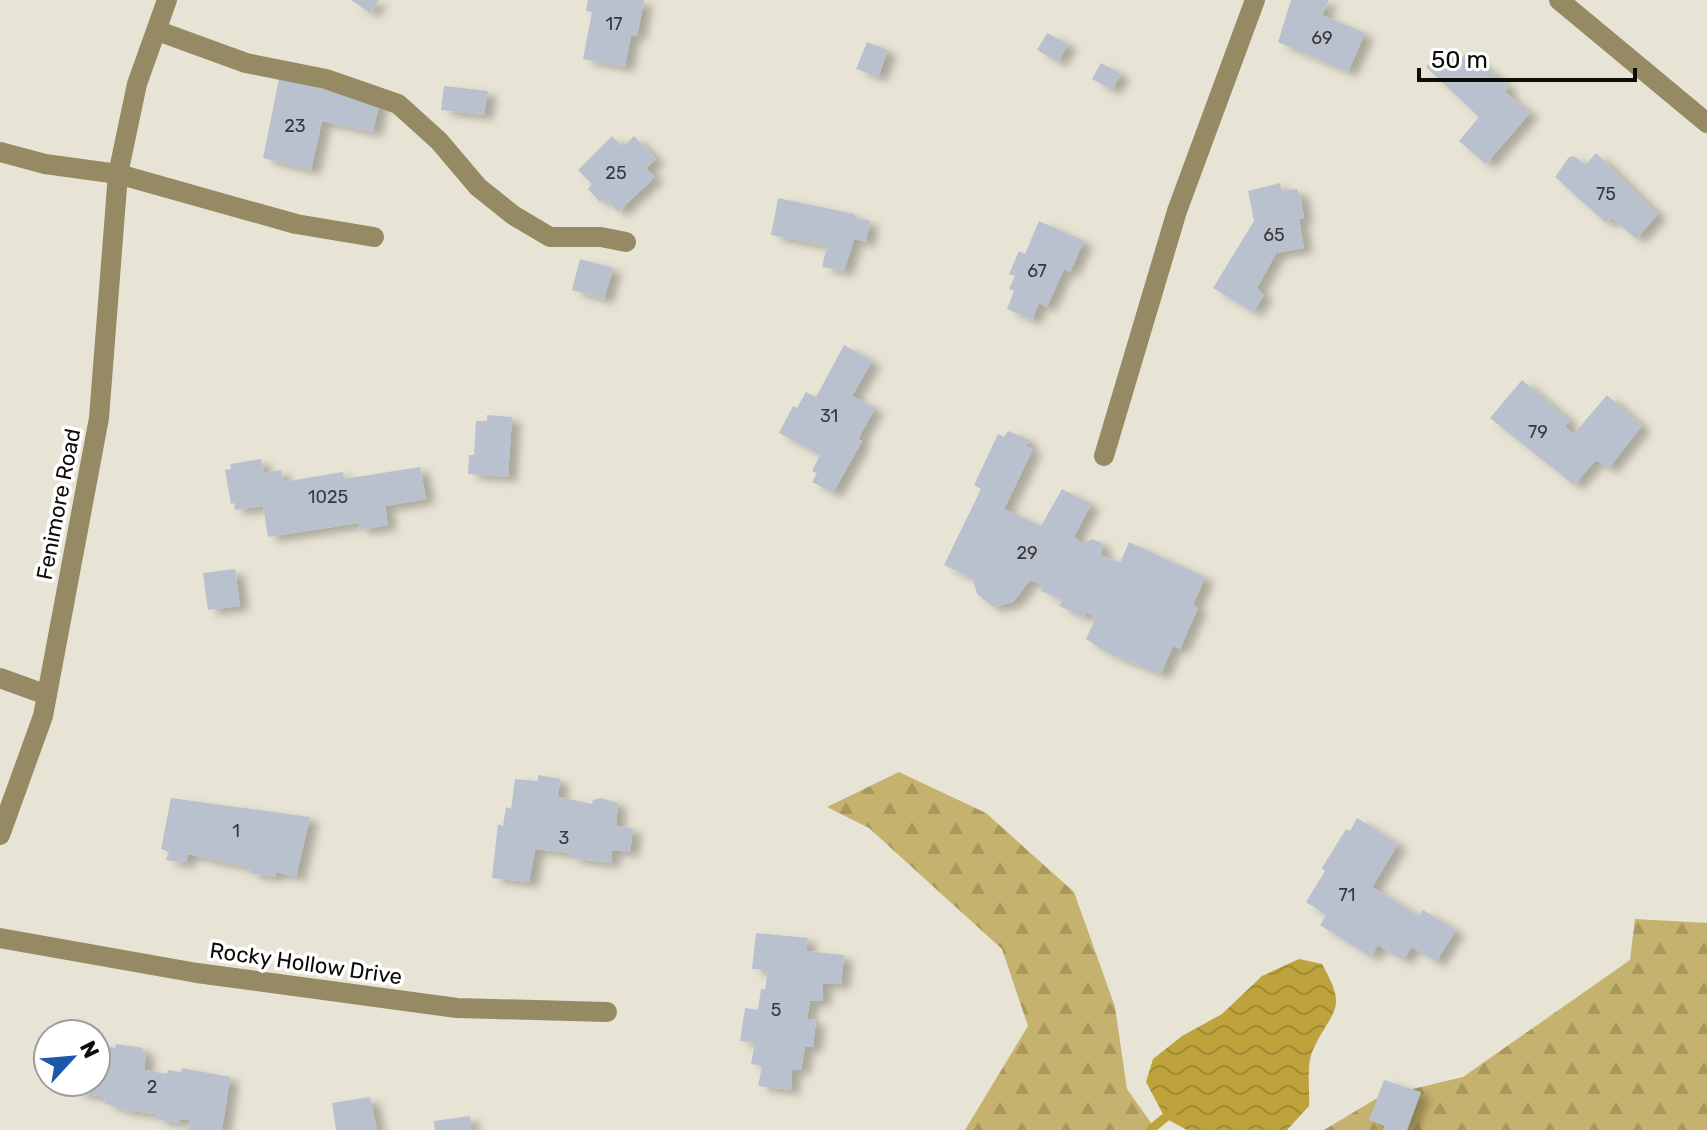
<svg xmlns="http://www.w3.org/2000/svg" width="1707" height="1130" viewBox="0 0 1707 1130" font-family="Rubik,sans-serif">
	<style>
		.forest { fill: url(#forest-firs) }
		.water { fill: url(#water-waves) }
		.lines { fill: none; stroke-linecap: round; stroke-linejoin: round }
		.stream { stroke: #bea33c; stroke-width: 9 }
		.building { fill: #b9c1ce; filter: url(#shadow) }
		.minor { stroke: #958a64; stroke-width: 20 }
		.labels { text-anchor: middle; stroke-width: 7; stroke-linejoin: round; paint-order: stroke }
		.number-label { font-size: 18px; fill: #39393a }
		.street-label { font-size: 22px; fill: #0e0c08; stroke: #fff }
	</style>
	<defs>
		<pattern id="forest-firs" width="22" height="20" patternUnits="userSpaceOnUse" patternTransform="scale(2)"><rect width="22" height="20" fill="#c5b26e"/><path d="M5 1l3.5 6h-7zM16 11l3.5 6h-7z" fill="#a8985e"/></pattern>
		<pattern id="water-waves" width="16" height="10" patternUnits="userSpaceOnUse" patternTransform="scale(2)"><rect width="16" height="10" fill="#bea33c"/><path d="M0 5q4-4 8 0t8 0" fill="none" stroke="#a28b33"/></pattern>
		<filter id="shadow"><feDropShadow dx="9" dy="5" stdDeviation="4" flood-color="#0004"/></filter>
	</defs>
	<rect width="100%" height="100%" fill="#e8e4d5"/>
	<!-- forest -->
	<path class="forest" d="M899,772L986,813L1074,892L1115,1007L1127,1089L1156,1130H965L1028,1026L1002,949L869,828L827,807Z
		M1635,919L1707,923V1130H1324L1379,1097L1463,1077L1630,960Z"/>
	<!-- water -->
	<path class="water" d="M1299,959L1322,964C1349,1012 1332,1008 1313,1050C1306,1064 1310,1090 1309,1106L1287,1130H1187L1165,1118L1146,1082L1153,1059L1182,1036L1222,1014L1262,976Z"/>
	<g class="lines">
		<!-- stream -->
		<path class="stream" d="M1150,1130L1172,1112"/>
	</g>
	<!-- building -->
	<path class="building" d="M351,0H379L370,13Z
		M588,0H644L637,36L631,35L625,67L583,59L592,12L586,11Z
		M1291,0H1329L1322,15L1365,33L1348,72L1278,42Z
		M1047,33L1068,44L1058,62L1037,50Z
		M867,42L888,50L878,77L856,69Z
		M1442,48L1459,62L1467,52L1509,87L1505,92L1530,113L1486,164L1459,141L1479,117L1426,67Z
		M1101,63L1121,74L1112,90L1092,79Z
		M279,79L380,101L373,132L322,121L311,170L263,158Z
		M444,86L488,91L484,115L441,110Z
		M612,136L623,147L634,136L656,159L646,168L655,177L618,212L605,198L600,202L588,189L592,184L578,170Z
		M1596,153L1658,214L1636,239L1612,218L1606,223L1555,177L1569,157L1574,156L1585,165Z
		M1280,183L1282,191L1297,189L1301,199L1304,218L1299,219L1304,248L1276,253L1257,288L1264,295L1253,312L1213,288L1254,221L1248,191Z
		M778,198L854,214V218L870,221L866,242L854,239L844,271L822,267L827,246L771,235Z
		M1039,221L1084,241L1070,272L1064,269L1047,307L1039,303L1032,320L1007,309L1014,291L1009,289L1015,276L1009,274L1019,251L1025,254Z
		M580,259L613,268L604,299L572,290Z
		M844,345L872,361L852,396L875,408L858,439L862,441L833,493L812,482L817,473L812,471L820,455L779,433L793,406L797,408L806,392L816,397Z
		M1522,380L1570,421L1565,426L1573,435L1607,395L1642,426L1608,469L1596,460L1574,485L1490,418Z
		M487,415L512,417L508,477L468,474L469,455H474L476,421H487Z
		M1008,431L1030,440L1025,446L1033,449L1004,509L1041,526L1062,489L1091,504L1074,537L1083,544L1092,539L1102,543L1101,555L1120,563L1129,542L1205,577L1193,605L1198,608L1180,649L1173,646L1161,674L1110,654L1086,639L1096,617L1086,612L1084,617L1059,606L1063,600L1041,591L1044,586L1030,580L1013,602L993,607L977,594L973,579L944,565L981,489L974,485L998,434L1004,437Z
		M261,459L264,473L281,470L283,482L343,472L344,479L420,467L426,499L385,506L388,525L360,530L359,523L268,537L263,506L235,510L234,503L231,504L225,470L231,469L230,464Z
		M235,569L240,606L208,610L203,573Z
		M538,775L560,779L558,797L592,804L593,800L601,798L618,803L616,826L633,828L630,852L612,850L611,863L570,858L572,853L535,849L529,882L492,878L498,824L503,826L506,807L511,809L515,779L538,781Z
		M171,798L310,817L296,877L276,872L275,877L249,873L251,868L188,854L186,863L166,860L169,852L161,849Z
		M1357,818L1398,844L1372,887L1419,916L1423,910L1456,930L1436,962L1412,947L1403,960L1378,945L1371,957L1320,925L1326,915L1306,902L1325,871L1322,868L1346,829L1350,831Z
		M756,933L808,938L806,951L844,955L841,984L823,983L822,1001H810L807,1019L816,1020L813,1047H805L801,1070L792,1069L791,1090L758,1086L762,1066L751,1064L755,1043L740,1041L745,1008L758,1010L761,989H765L768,970L752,969Z
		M116,1044L143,1048L142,1053H146L144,1070L167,1074L168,1070L181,1072L182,1068L230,1077L222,1130H188L190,1120L180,1119L179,1123L156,1119L157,1114L125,1110L104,1103L105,1097L75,1092L76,1082H96V1045L115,1048Z
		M1384,1080L1421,1092L1407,1130H1383L1385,1126L1369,1120Z
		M370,1097L377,1130H336L332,1103Z
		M470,1116L471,1130H435L434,1121Z"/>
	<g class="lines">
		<!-- minor -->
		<path class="minor" d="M1559,0L1707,123
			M158,31L246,63L326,79L398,104L439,141L478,187L513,215L550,237H601L626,242
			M0,152L45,164L118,174L296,224L374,237
			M1104,456L1177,211L1255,0
			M0,678L47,695
			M0,835L43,716L99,418L118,174L137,84L167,0
			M0,938L197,973L457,1008L607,1012"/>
	</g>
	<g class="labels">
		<!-- number labels -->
		<g class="number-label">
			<text x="614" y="30">17</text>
			<text x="1322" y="44">69</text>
			<text x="295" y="132">23</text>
			<text x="616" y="179">25</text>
			<text x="1606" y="200">75</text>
			<text x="1274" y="241">65</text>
			<text x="1037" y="277">67</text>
			<text x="829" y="422">31</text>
			<text x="1538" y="438">79</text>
			<text x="328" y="503">1025</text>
			<text x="1027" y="559">29</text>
			<text x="236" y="837">1</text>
			<text x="564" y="844">3</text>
			<text x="1347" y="901">71</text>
			<text x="776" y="1016">5</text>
			<text x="152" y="1093">2</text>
		</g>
		<!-- street labels -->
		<g class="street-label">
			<text transform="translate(58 504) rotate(-79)" y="8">Fenimore Road</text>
			<text transform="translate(306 963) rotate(8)" y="8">Rocky Hollow Drive</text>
		</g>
	</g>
	<!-- north arrow -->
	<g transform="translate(72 1058) rotate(64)"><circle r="38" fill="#ffffff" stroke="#9f9e9c" stroke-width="2"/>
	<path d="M0-6L14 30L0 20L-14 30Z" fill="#1d57a8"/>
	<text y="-12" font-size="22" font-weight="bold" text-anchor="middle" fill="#0e0c08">N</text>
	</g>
	<!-- scale -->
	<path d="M1419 68v12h216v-12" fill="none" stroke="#0e0c08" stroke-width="4"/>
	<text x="1431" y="68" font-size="24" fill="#0e0c08" stroke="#ffffff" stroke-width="6" paint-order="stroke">50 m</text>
</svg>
